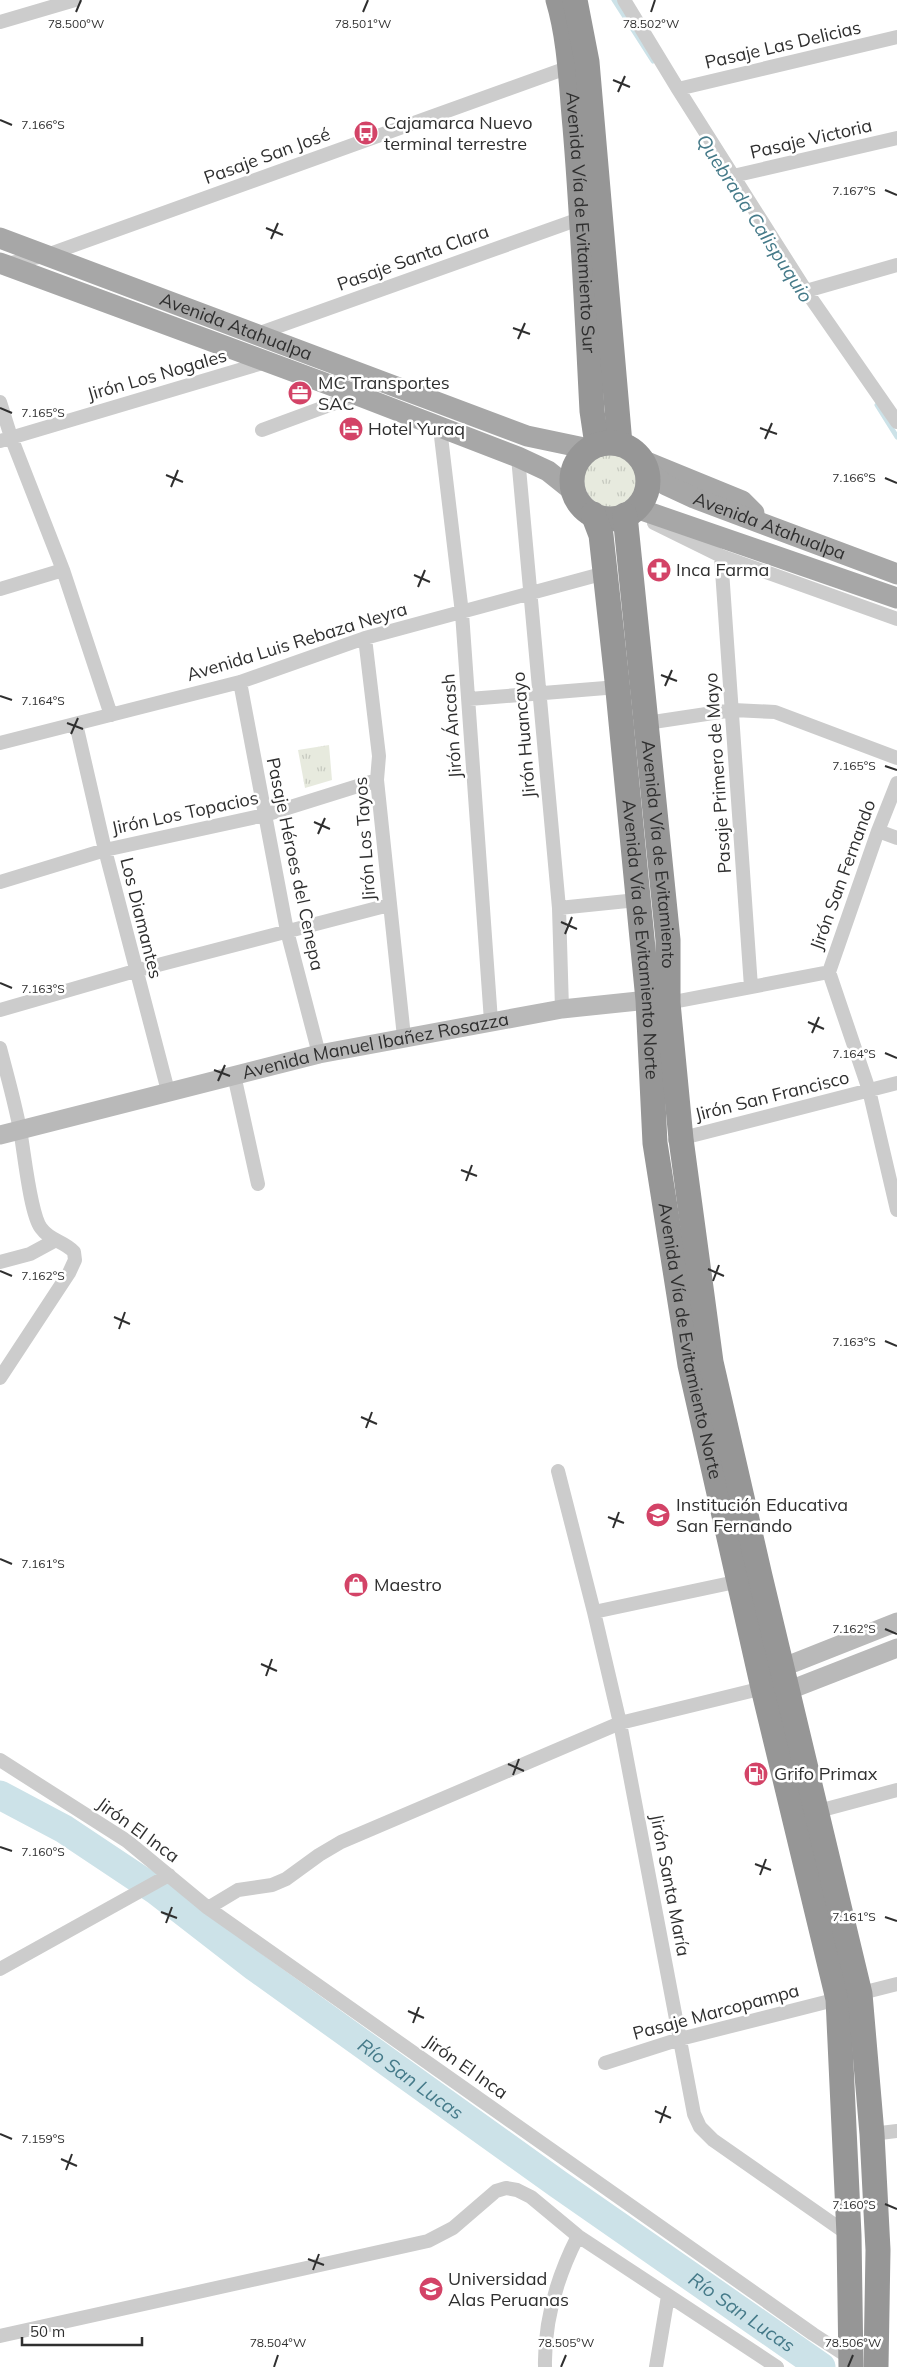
<svg xmlns="http://www.w3.org/2000/svg" width="897" height="2367" viewBox="0 0 897 2367" font-family="Mulish,sans-serif">
	<style>
		.grass { fill: url(#grass-tufts) }
		.lines { fill: none; stroke-linecap: round; stroke-linejoin: round }
		.stream { stroke: #cce2e8; stroke-width: 5 }
		.river { stroke: #cce2e8; stroke-width: 29 }
		.street { stroke: #ccc; stroke-width: 14 }
		.secondary { stroke: #b9b9b9; stroke-width: 19 }
		.primary { stroke: #a7a7a7; stroke-width: 21 }
		.highway { stroke: #969696; stroke-width: 25 }
		.ticks { fill: none; stroke: #2f2f2f; stroke-width: 2 }
		.labels { text-anchor: middle; stroke-width: 5; stroke-linejoin: round; paint-order: stroke }
		.street-label { font-size: 18px; fill: #2f2f2f; stroke: #fff }
		.poi-label { font-size: 18px; fill: #2f2f2f; stroke: #fff; text-anchor: start }
		.water-label { font-size: 19px; font-style: italic; fill: #457a89; stroke: #fff }
		.ticks-label { font-size: 12px; text-anchor: middle; fill: #2f2f2f; stroke: #fff; stroke-width: 5; stroke-linejoin: round; paint-order: stroke }
	</style>
	<defs>
		<pattern id="grass-tufts" width="24" height="20" patternUnits="userSpaceOnUse" patternTransform="scale(1.25)"><rect width="24" height="20" fill="#e7eade"/><path d="M3 7l-1-3M5 7V3M7 7l1-3M15 17l-1-3M17 17v-4M19 17l1-3" fill="none" stroke="#c6c9bf"/></pattern>
	</defs>
	<rect width="100%" height="100%" fill="#fff"/>
	<!-- grass -->
	<path class="grass" d="M584 480a27 27 0 1 1 54 0a27 27 0 1 1-54 0Z
		M329,745L332,780L305,788L298,750Z"/>
	<g class="lines">
		<!-- stream -->
		<path class="stream" d="M614,0L653,61
			M877,405L897,437"/>
		<!-- river -->
		<path class="river" id="s1" d="M0,1795L64,1829L157,1891L255,1967L558,2184L821,2367"/>
		<!-- street -->
		<path class="street" d="M624,0L678,89L806,291L897,422
			M0,22L75,0
			M678,89L897,37
			M733,176L897,138
			M6,264L44,256L575,65
			M806,291L897,265
			M257,334L582,218
			M0,402L11,437L63,570L111,715
			M440,428L462,613L491,1021
			M262,430L357,395
			M0,441L266,362
			M518,457L559,908L562,1009
			M654,523L721,556L897,619
			M721,556L751,987
			M0,589L63,570
			M365,638L379,756L377,780L404,1037
			M240,682L287,931L319,1054
			M469,699L618,687
			M76,724L105,850L168,1091
			M640,724L733,710L775,712L897,758
			M0,743L240,682L365,638L605,573
			M897,783L878,831L829,972L869,1090L897,1210
			M878,831L897,838
			M0,882L105,850L265,815L377,780
			M559,908L637,900
			M668,1003L829,972
			M0,1010L135,971L389,905
			M0,1048C7,1075 15,1103 20,1130C24,1150 30,1214 41,1228C50,1241 64,1241 74,1252L75,1260L69,1273L0,1378
			M234,1075L258,1184
			M675,1140L897,1083
			M0,1262L30,1254L54,1241
			M558,1471L594,1612L620,1723L694,2114L700,2127L713,2140L849,2235
			M594,1612L740,1581
			M0,1760L127,1841L208,1908L813,2334L853,2360
			M811,1813L897,1790
			M208,1908L238,1890L272,1885L286,1879L319,1855L341,1842L620,1723L763,1688
			M0,1969L169,1875
			M605,2063L680,2039L897,1984
			M872,2134L897,2131
			M0,2336L428,2241L453,2228L496,2191L506,2188L517,2190L531,2197L578,2236L777,2367
			M545,2367C544,2321 557,2277 578,2236
			M656,2367L668,2296"/>
		<!-- secondary -->
		<g class="secondary">
			<path id="s2" d="M0,1135L319,1054L562,1009L648,1000L660,1002"/>
			<path d="M773,1676L781,1668L897,1622"/>
			<path d="M776,1690L787,1691L897,1648"/>
		</g>
		<!-- primary -->
		<g class="primary">
			<path id="s3" d="M0,238L527,436L589,449"/>
			<path d="M0,263L357,395L518,457L548,471L573,491"/>
			<path d="M649,463L742,501L754,513"/>
			<path id="s4" d="M647,471L666,485L694,498L897,574"/>
			<path d="M636,508L897,598"/>
		</g>
		<!-- highway -->
		<g class="highway">
			<path id="s5" d="M558,0C570,40 571,85 575,127C583,222 587,316 592,411L597,445"/>
			<path d="M575,0L587,62L620,444"/>
			<circle cx="610" cy="481" r="38"/>
			<path id="s6" d="M593,514L601,535L617,681L648,1000L655,1143L690,1365L763,1688L838,1999L849,2235L851,2367"/>
			<path id="s7" d="M625,515L668,940V1003L681,1139L711,1362L760,1576L860,1994L872,2134L878,2250L876,2367"/>
		</g>
	</g>
	<!-- ticks -->
	<path class="ticks" d="M76,12L81,0M363,12L368,0M651,12L655,0M613,80L630,87M618,92L625,76M0,120L12,125M885,190L897,195M266,228L283,235M271,239L278,223M513,328L530,334M518,339L525,323M0,408L12,413M760,428L777,434M765,439L772,423M166,475L183,482M885,478L897,483M171,487L178,470M414,575L430,582M418,587L425,570M661,675L677,681M665,686L672,670M0,696L12,700M67,723L83,729M71,734L78,718M885,766L897,770M314,822L330,829M318,834L325,818M561,922L577,929M565,934L572,917M0,983L12,988M808,1022L824,1029M812,1033L819,1017M885,1053L897,1058M214,1070L230,1076M218,1081L225,1065M461,1170L477,1176M466,1181L472,1165M708,1269L724,1276M0,1271L12,1276M713,1281L719,1265M114,1317L130,1324M119,1329L125,1312M885,1341L897,1346M361,1417L377,1424M366,1428L372,1412M608,1517L624,1523M613,1528L619,1512M0,1559L12,1564M885,1629L897,1634M261,1664L277,1671M266,1676L272,1659M508,1764L524,1771M513,1775L519,1759M0,1847L12,1851M755,1864L771,1870M760,1875L766,1859M161,1912L177,1918M885,1917L897,1921M166,1923L172,1907M408,2011L424,2018M413,2023L419,2007M655,2111L671,2118M660,2123L666,2106M0,2134L12,2139M61,2159L77,2166M66,2170L72,2154M885,2204L897,2209M308,2259L324,2265M313,2270L319,2254M274,2367L278,2355M561,2367L566,2355M848,2367L853,2355"/>
	<!-- icons -->
	<defs>
		<symbol id="bus-disc" viewBox="-11 -11 22 22"><circle r="9.5" fill="#d34367" stroke="#fff"/><path d="M-5-6H5V4H4V6H2V4H-2V6H-4V4H-5ZM-3.5-4V0h7V-4ZM-3.5 1.2v1.5H-2V1.2ZM2 1.2v1.5H3.5V1.2Z" fill="#fff"/></symbol>
		<symbol id="office-disc" viewBox="-11 -11 22 22"><circle r="9.5" fill="#d34367" stroke="#fff"/><path d="M-6-3h4V-5.5h4V-3h4V5H-6ZM-1-4.5V-3h2v-1.5ZM-6 0V1H6V0Z" fill="#fff"/></symbol>
		<symbol id="hotel-disc" viewBox="-11 -11 22 22"><circle r="9.5" fill="#d34367" stroke="#fff"/><path d="M-6-4.5h1.5V1H6V5H4.5V3h-9V5H-6ZM-4 0a1.8 1.8 0 1 1 3.6 0ZM.5 0V-2.5h3Q6-2.5 6 0Z" fill="#fff"/></symbol>
		<symbol id="pharmacy-disc" viewBox="-11 -11 22 22"><circle r="9.5" fill="#d34367" stroke="#fff"/><path d="M-2-6h4v4h4v4h-4v4h-4v-4h-4v-4h4Z" fill="#fff"/></symbol>
		<symbol id="school-disc" viewBox="-11 -11 22 22"><circle r="9.5" fill="#d34367" stroke="#fff"/><path d="M0-5L7-2L0 1L-7-2ZM-4 1L0 2.5L4 1V4Q0 6-4 4Z" fill="#fff"/></symbol>
		<symbol id="shop-disc" viewBox="-11 -11 22 22"><circle r="9.5" fill="#d34367" stroke="#fff"/><path d="M-5-2.5h2.3a2.7 3.5 0 0 1 5.4 0H5L5.5 6h-11ZM-1.5-2.5h3a1.5 2.3 0 0 0-3 0Z" fill="#fff"/></symbol>
		<symbol id="fuel-disc" viewBox="-11 -11 22 22"><circle r="9.5" fill="#d34367" stroke="#fff"/><path d="M-5.5-6h7V0h2V4h1.3V-2.5L3-4.5l.8-.8L6-3V5H2.5V1h-1V6h-7ZM-4.2-4.7v3.2H.2V-4.7Z" fill="#fff"/></symbol>
		<symbol id="university-disc" viewBox="-11 -11 22 22"><circle r="9.5" fill="#d34367" stroke="#fff"/><path d="M0-5L7-2L0 1L-7-2ZM-4 1L0 2.5L4 1V4Q0 6-4 4Z" fill="#fff"/></symbol>
	</defs>
	<g fill-rule="evenodd">
		<use href="#bus-disc" x="352" y="119" width="28" height="28"/>
		<use href="#office-disc" x="286" y="379" width="28" height="28"/>
		<use href="#hotel-disc" x="337" y="415" width="28" height="28"/>
		<use href="#pharmacy-disc" x="645" y="556" width="28" height="28"/>
		<use href="#school-disc" x="644" y="1501" width="28" height="28"/>
		<use href="#shop-disc" x="342" y="1571" width="28" height="28"/>
		<use href="#fuel-disc" x="742" y="1760" width="28" height="28"/>
		<use href="#university-disc" x="417" y="2275" width="28" height="28"/>
	</g>
	<g class="labels">
		<!-- street labels -->
		<g class="street-label">
			<text transform="translate(783 45) rotate(-13)" y="6">Pasaje Las Delicias</text>
			<text transform="translate(811 139) rotate(-13)" y="6">Pasaje Victoria</text>
			<text transform="translate(267 156) rotate(-20)" y="6">Pasaje San José</text>
			<text dy="6" stroke="none"><textPath href="#s5" startOffset="224">Avenida Vía de Evitamiento Sur</textPath></text>
			<text transform="translate(413 258) rotate(-20)" y="6">Pasaje Santa Clara</text>
			<text dy="6" stroke="none"><textPath href="#s3" startOffset="252">Avenida Atahualpa</textPath></text>
			<text transform="translate(157 375) rotate(-16)" y="6">Jirón Los Nogales</text>
			<text dy="6" stroke="none"><textPath href="#s4" startOffset="135">Avenida Atahualpa</textPath></text>
			<text transform="translate(297 642) rotate(-17)" y="6">Avenida Luis Rebaza Neyra</text>
			<text transform="translate(452 726) rotate(-94)" y="6">Jirón Áncash</text>
			<text transform="translate(524 735) rotate(-95)" y="6">Jirón Huancayo</text>
			<text transform="translate(718 773) rotate(-94)" y="6">Pasaje Primero de Mayo</text>
			<text transform="translate(185 813) rotate(-12)" y="6">Jirón Los Topacios</text>
			<text transform="translate(365 839) rotate(-94)" y="6">Jirón Los Tayos</text>
			<text dy="6" stroke="none"><textPath href="#s7" startOffset="341">Avenida Vía de Evitamiento</textPath></text>
			<text transform="translate(295 864) rotate(78)" y="6">Pasaje Héroes del Cenepa</text>
			<text transform="translate(843 875) rotate(-70)" y="6">Jirón San Fernando</text>
			<text transform="translate(141 918) rotate(76)" y="6">Los Diamantes</text>
			<text dy="6" stroke="none"><textPath href="#s6" startOffset="429">Avenida Vía de Evitamiento Norte</textPath></text>
			<text dy="6" stroke="none"><textPath href="#s2" startOffset="386">Avenida Manuel Ibañez Rosazza</textPath></text>
			<text transform="translate(772 1096) rotate(-14)" y="6">Jirón San Francisco</text>
			<text dy="6" stroke="none"><textPath href="#s6" startOffset="834">Avenida Vía de Evitamiento Norte</textPath></text>
			<text transform="translate(138 1830) rotate(36)" y="6">Jirón El Inca</text>
			<text transform="translate(670 1885) rotate(79)" y="6">Jirón Santa María</text>
			<text transform="translate(716 2012) rotate(-15)" y="6">Pasaje Marcopampa</text>
			<text transform="translate(466 2067) rotate(35)" y="6">Jirón El Inca</text>
		</g>
		<!-- poi labels -->
		<g class="poi-label">
			<text x="384" y="129">Cajamarca Nuevo<tspan x="384" dy="21">terminal terrestre</tspan></text>
			<text x="318" y="389">MC Transportes<tspan x="318" dy="21">SAC</tspan></text>
			<text x="368" y="435">Hotel Yuraq</text>
			<text x="676" y="576">Inca Farma</text>
			<text x="676" y="1511">Institución Educativa<tspan x="676" dy="21">San Fernando</tspan></text>
			<text x="374" y="1591">Maestro</text>
			<text x="774" y="1780">Grifo Primax</text>
			<text x="448" y="2285">Universidad<tspan x="448" dy="21">Alas Peruanas</tspan></text>
		</g>
		<!-- water labels -->
		<g class="water-label">
			<text transform="translate(755 218) rotate(57)" y="7">Quebrada Calispuquio</text>
			<text dy="7" stroke="none"><textPath href="#s1" startOffset="500">Río San Lucas</textPath></text>
			<text dy="7" stroke="none"><textPath href="#s1" startOffset="905">Río San Lucas</textPath></text>
		</g>
	</g>
	<g class="ticks-label">
		<text x="363" y="28">78.501°W</text>
		<text x="76" y="28">78.500°W</text>
		<text x="651" y="28">78.502°W</text>
		<text x="43" y="129">7.166°S</text>
		<text x="854" y="195">7.167°S</text>
		<text x="43" y="417">7.165°S</text>
		<text x="854" y="482">7.166°S</text>
		<text x="43" y="705">7.164°S</text>
		<text x="854" y="770">7.165°S</text>
		<text x="43" y="993">7.163°S</text>
		<text x="854" y="1058">7.164°S</text>
		<text x="43" y="1280">7.162°S</text>
		<text x="854" y="1346">7.163°S</text>
		<text x="43" y="1568">7.161°S</text>
		<text x="854" y="1633">7.162°S</text>
		<text x="43" y="1856">7.160°S</text>
		<text x="854" y="1921">7.161°S</text>
		<text x="43" y="2143">7.159°S</text>
		<text x="854" y="2209">7.160°S</text>
		<text x="278" y="2347">78.504°W</text>
		<text x="566" y="2347">78.505°W</text>
		<text x="853" y="2347">78.506°W</text>
	</g>
	<!-- scale -->
	<path d="M22 2337v8h120v-8" fill="none" stroke="#2f2f2f" stroke-width="2.5"/>
	<text x="30" y="2337" font-size="15" fill="#2f2f2f" stroke="#ffffff" stroke-width="4" paint-order="stroke">50 m</text>
</svg>
